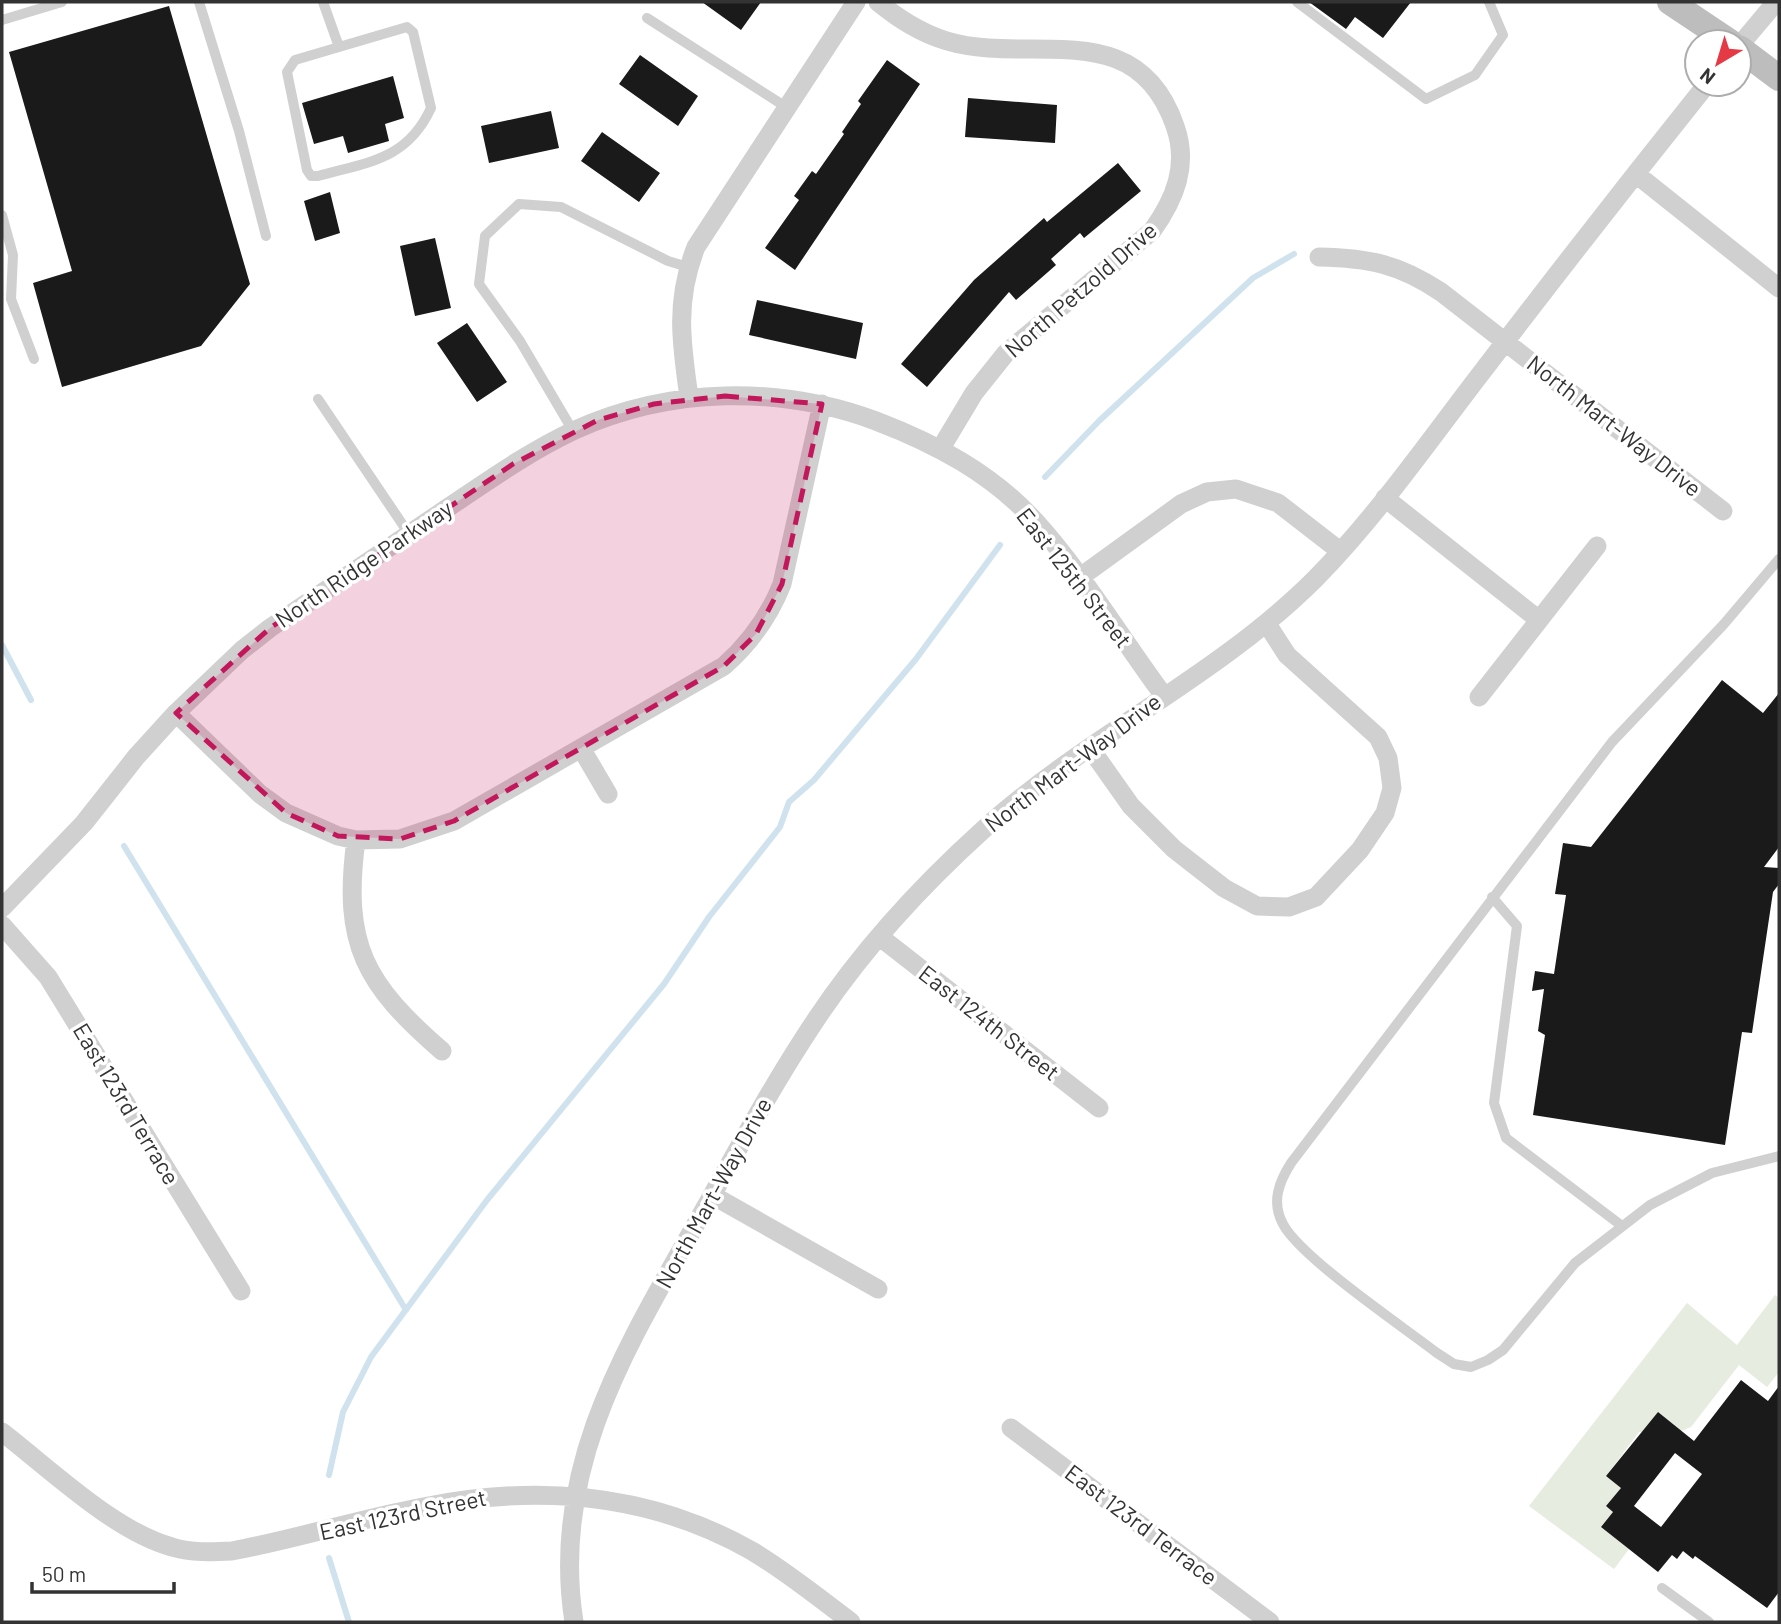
<svg xmlns="http://www.w3.org/2000/svg" width="1781" height="1624" viewBox="0 0 1781 1624" font-family="Barlow,sans-serif">
	<style>
		.green { fill: #e6ecdf }
		.lines { fill: none; stroke-linecap: round; stroke-linejoin: round }
		.stream { stroke: #cfe2ee; stroke-width: 6 }
		.building { fill: #1a1a1a; fill-rule: evenodd }
		.service { stroke: #d0d0d0; stroke-width: 10 }
		.minor { stroke: #d0d0d0; stroke-width: 19 }
		.secondary { stroke: #bdbdbd; stroke-width: 26 }
		.marked { fill: #c2185b; fill-opacity: 0.2; stroke: #c2185b; stroke-width: 5; stroke-dasharray: 14 9; stroke-linejoin: round }
		.labels { text-anchor: middle; stroke-width: 7; stroke-linejoin: round; paint-order: stroke }
		.street-label { font-size: 23px; fill: #333; stroke: #fff }
	</style>
	<rect width="100%" height="100%" fill="#fff"/>
	<!-- green -->
	<path class="green" d="M1775,1295L1779,1298V1372L1767,1387L1739,1365L1691,1427L1681,1431L1639,1432L1606,1476L1621,1488L1606,1506L1613,1512L1601,1527L1629,1549L1614,1569L1529,1506L1687,1303L1737,1345Z"/>
	<g class="lines">
		<!-- stream -->
		<path class="stream" d="M1045,477L1099,421L1253,278L1294,254
			M2,645L31,700
			M124,846L406,1310
			M329,1475L343,1412L371,1357L487,1200L664,984L709,917L780,827L789,802L814,780L916,659L1000,545
			M329,1558L349,1622"/>
	</g>
	<!-- building -->
	<path class="building" d="M702,2H761L741,30Z
		M1309,2H1411L1383,38L1355,17L1346,29Z
		M169,6L250,284L201,346L62,387L33,283L72,271L9,52Z
		M640,55L698,96L678,126L619,84Z
		M887,60L920,84L795,270L765,248L799,200L794,196L812,171L816,174L844,134L842,132L861,104L858,101Z
		M393,76L404,118L385,124L389,141L348,153L343,136L314,144L302,103Z
		M968,98L1057,105L1055,143L965,137Z
		M551,111L559,148L489,163L481,126Z
		M602,132L660,173L639,202L581,161Z
		M1118,163L1141,191L1084,238L1080,233L1051,259L1056,265L1016,300L1009,292L927,387L901,364L974,280L1044,218L1047,222Z
		M330,192L340,233L315,241L304,201Z
		M435,238L451,308L415,316L400,246Z
		M757,300L863,323L856,359L749,335Z
		M467,323L507,382L477,402L437,343Z
		M1722,680L1763,713L1779,693V847L1764,867L1779,868V884L1773,892L1752,1033L1742,1032L1725,1145L1533,1115L1545,1035L1538,1031L1544,989L1532,991L1535,971L1554,974L1566,895L1555,894L1563,843L1591,847Z
		M1741,1380L1768,1401L1779,1386V1592L1767,1608L1695,1556L1693,1559L1683,1551L1677,1559L1672,1555L1658,1572L1601,1527L1613,1512L1606,1506L1621,1488L1606,1476L1658,1412L1694,1441ZM1675,1453L1702,1474L1661,1527L1634,1506Z"/>
	<g class="lines">
		<!-- service -->
		<path class="service" d="M199,2L239,131L266,236
			M323,2L339,47L407,27L413,32L431,108C407,160 368,162 318,176H311L307,170L287,72L295,60L339,47
			M1297,2L1426,99L1475,75L1503,35L1489,2
			M647,18L786,107
			M2,20L62,2
			M2,215L13,255L11,299L34,359
			M318,399L409,534
			M573,431L520,341L479,284L485,236L519,204L561,207L668,261L688,267
			M1779,559L1724,624L1612,742L1291,1163C1279,1182 1271,1202 1283,1224C1300,1257 1402,1326 1437,1353L1454,1364L1471,1367L1488,1360L1503,1350L1575,1263L1650,1205L1712,1173L1779,1156
			M1492,897L1517,926L1494,1103L1506,1138L1622,1226
			M1662,1588L1709,1622"/>
		<!-- minor -->
		<path class="minor" d="M878,2C899,19 920,33 947,41C1030,66 1136,13 1175,126C1189,165 1175,199 1152,231L1006,353L974,393L941,448
			M1739,46L1776,2
			M1636,174L1779,288
			M1319,257C1369,258 1399,264 1441,292L1723,511
			M689,397C681,342 675,300 696,247L856,2
			M1385,498L1539,620
			M1079,578L1181,504L1207,492L1236,489L1278,503L1340,551
			M1479,697L1597,546
			M176,713L260,794L286,813L338,836L356,840L400,839L454,821L724,666C751,642 769,617 782,584L822,404
			M581,748L608,794
			M1090,748L1131,806L1174,849L1224,888L1257,906L1289,907L1316,897L1360,850L1385,813L1392,788L1388,758L1378,737L1287,655L1267,624
			M356,840C342,945 365,984 442,1051
			M2,908L84,823L136,757L176,713L242,650L270,628C326,590 381,553 437,515C482,485 526,453 575,430C670,387 779,385 876,421C936,444 991,473 1035,521C1083,574 1121,638 1164,696
			M2,925L48,977L241,1291
			M880,937L1099,1108
			M712,1195L878,1289
			M1011,1428L1270,1622
			M2,1432C50,1469 114,1531 172,1547C192,1553 212,1552 232,1551C296,1539 359,1519 423,1507C537,1484 650,1493 752,1551C787,1572 819,1598 851,1622
			M574,1622C549,1464 631,1340 705,1208C740,1145 775,1081 815,1021C862,950 922,885 984,829C1087,736 1217,677 1315,579C1377,516 1428,442 1482,372C1556,275 1631,179 1707,84"/>
		<!-- secondary -->
		<path class="secondary" d="M1670,2L1730,42
			M1739,48L1779,78"/>
	</g>
	<!-- marked area -->
	<path class="marked" d="M725,396L822,404L782,584L756,634L724,666L454,821L400,839L338,836L286,813L176,713L270,628L513,464L598,420L654,404Z"/>
	<g class="labels">
		<!-- street labels -->
		<g class="street-label">
			<text transform="translate(1081 290) rotate(-41)" y="8">North Petzold Drive</text>
			<text transform="translate(1614 426) rotate(38)" y="8">North Mart-Way Drive</text>
			<text transform="translate(364 564) rotate(-34)" y="8">North Ridge Parkway</text>
			<text transform="translate(1074 578) rotate(52)" y="8">East 125th Street</text>
			<text transform="translate(1073 763) rotate(-37)" y="8">North Mart-Way Drive</text>
			<text transform="translate(989 1023) rotate(38)" y="8">East 124th Street</text>
			<text transform="translate(126 1104) rotate(59)" y="8">East 123rd Terrace</text>
			<text transform="translate(714 1193) rotate(-61)" y="8">North Mart-Way Drive</text>
			<text transform="translate(403 1515) rotate(-12)" y="8">East 123rd Street</text>
			<text transform="translate(1141 1525) rotate(37)" y="8">East 123rd Terrace</text>
		</g>
	</g>
	<!-- border -->
	<rect width="1781" height="1624" fill="none" stroke="#333333" stroke-width="7"/>
	<!-- north arrow -->
	<g transform="translate(1718 63) rotate(218)"><circle r="33" fill="#ffffff" stroke="#adadad" stroke-width="2"/>
	<path d="M0-5L12 26L0 18L-12 26Z" fill="#e63946"/>
	<text y="-10" font-size="19" font-weight="bold" text-anchor="middle" fill="#333333">N</text>
	</g>
	<!-- scale -->
	<path d="M32 1582v10h142v-10" fill="none" stroke="#333333" stroke-width="3.5"/>
	<text x="42" y="1582" font-size="21" fill="#333333" stroke="#ffffff" stroke-width="5" paint-order="stroke">50 m</text>
</svg>
